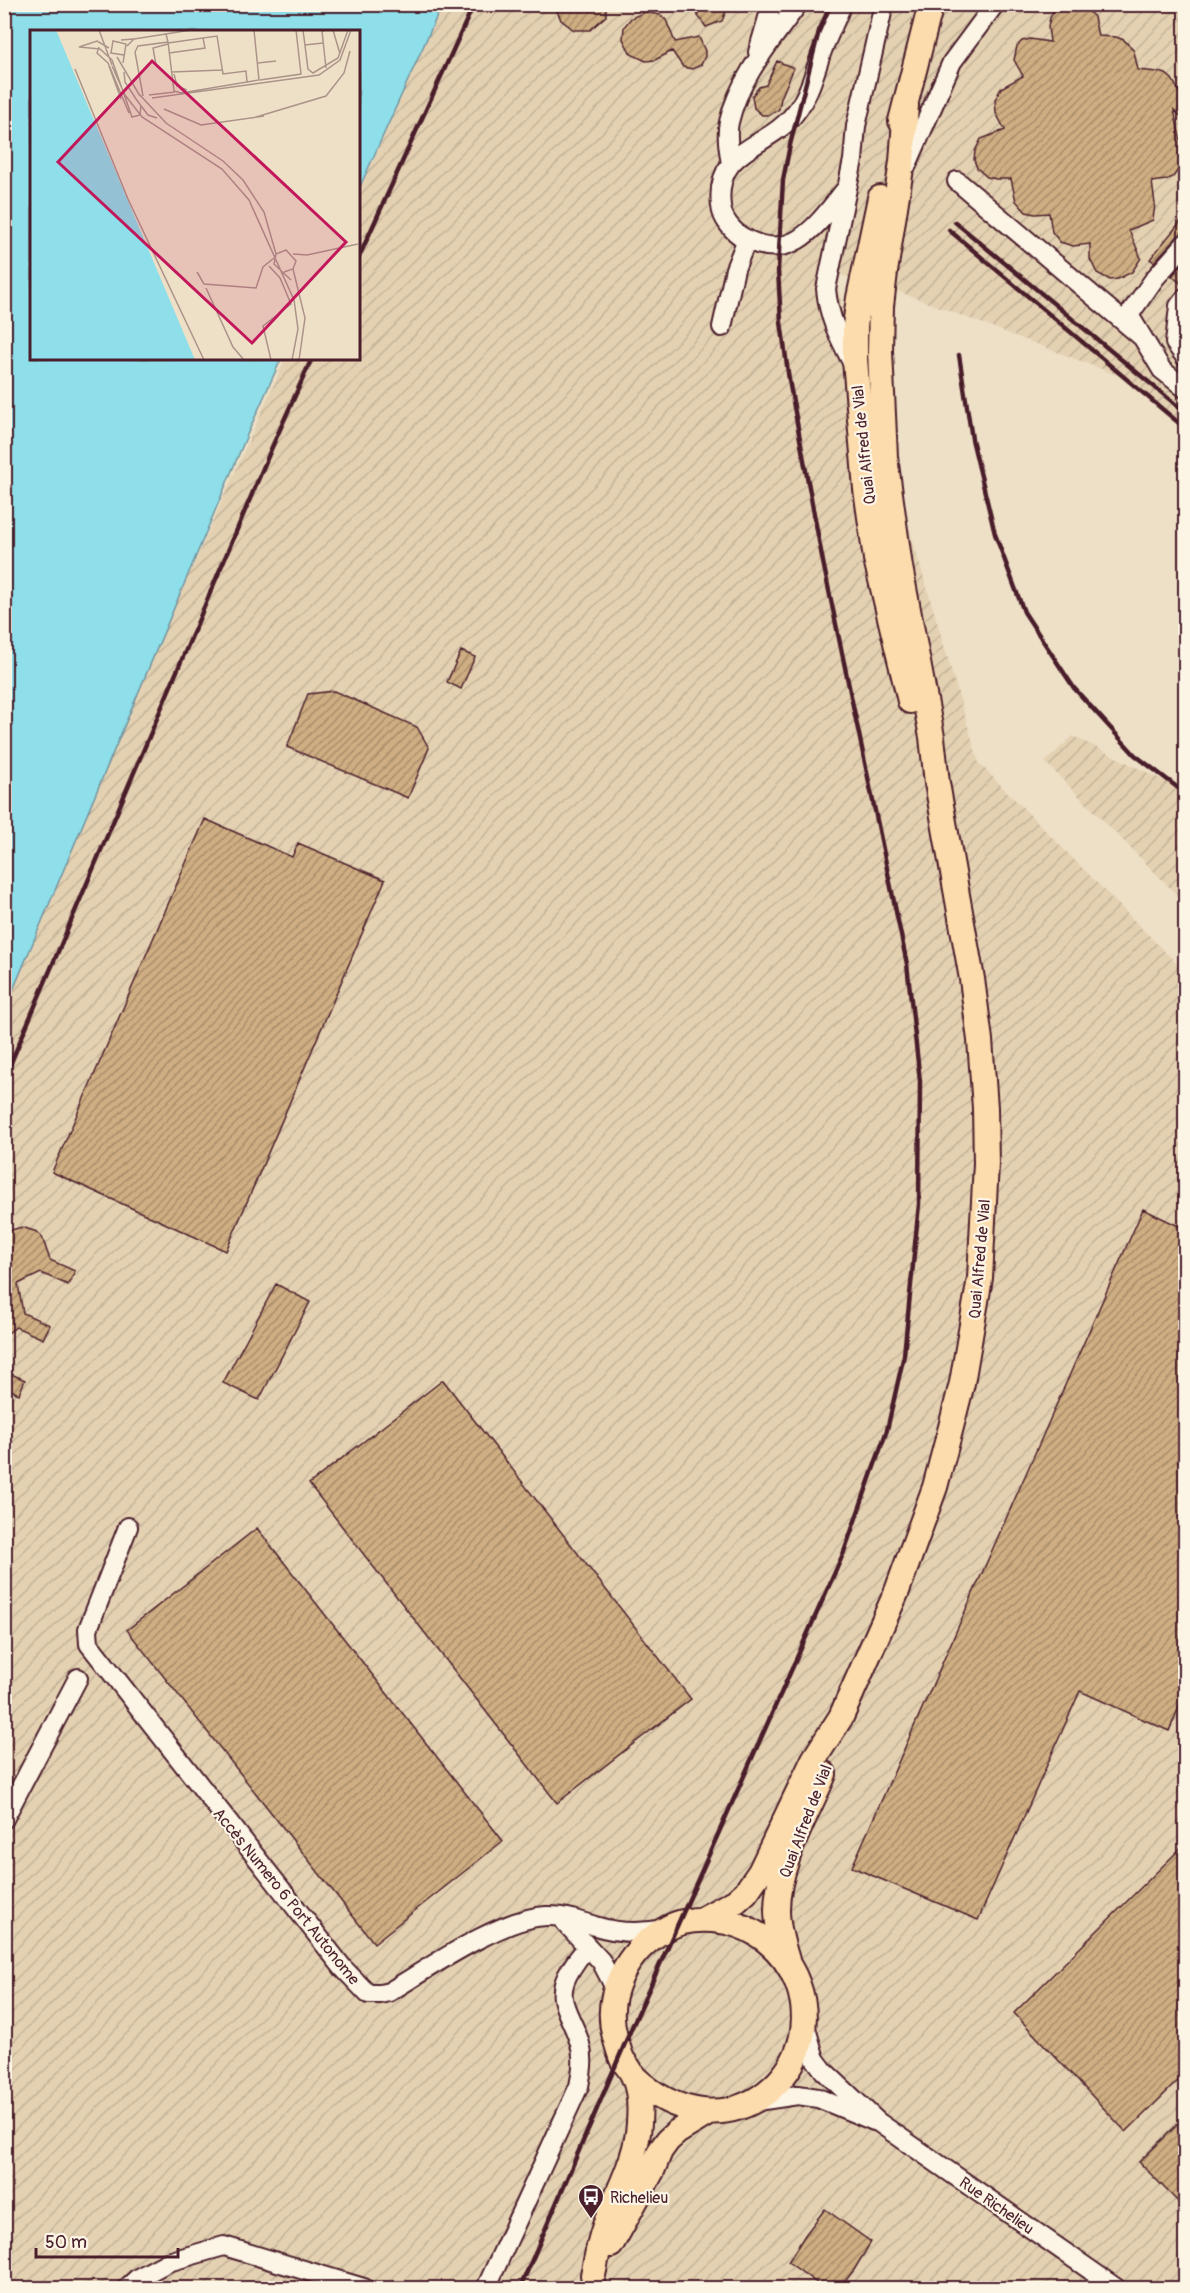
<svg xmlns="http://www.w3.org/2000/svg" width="1190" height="2293" viewBox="0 0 1190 2293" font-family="Pangolin,sans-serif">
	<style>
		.industrial { fill: url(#industrial-furrows) }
		.water { fill: #8edfe9; stroke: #73929d; stroke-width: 1.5 }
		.building { fill: url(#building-hatch); stroke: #4a1f2b; stroke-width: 1.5 }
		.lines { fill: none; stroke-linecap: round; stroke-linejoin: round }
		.minor-casing { stroke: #4a1f2b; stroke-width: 22 }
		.major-casing { stroke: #4a1f2b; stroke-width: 28 }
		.minor { stroke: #fcf5e5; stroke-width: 18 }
		.major { stroke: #fcdcac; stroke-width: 24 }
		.rail { stroke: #4a1f2b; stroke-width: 4.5 }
		.labels { text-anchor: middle; stroke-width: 4.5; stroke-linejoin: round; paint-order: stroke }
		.street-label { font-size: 16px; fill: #4a1f2b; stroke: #fcf5e5 }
		.poi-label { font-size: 16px; fill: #4a1f2b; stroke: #fcf5e5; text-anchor: start }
		.inset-road { fill: none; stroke: #ac9389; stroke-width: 1.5 }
		.view { fill: #c2185b; fill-opacity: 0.15; stroke: #c2185b; stroke-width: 3 }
		.inset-edge { fill: none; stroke: #4a1f2b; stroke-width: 3 }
	</style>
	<defs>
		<pattern id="industrial-furrows" width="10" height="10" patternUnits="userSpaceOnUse" patternTransform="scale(1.5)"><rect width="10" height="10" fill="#e4d1b2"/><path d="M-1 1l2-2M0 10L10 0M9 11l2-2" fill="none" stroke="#c5b399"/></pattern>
		<pattern id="building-hatch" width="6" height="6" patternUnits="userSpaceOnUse" patternTransform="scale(1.5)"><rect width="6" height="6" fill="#ceae82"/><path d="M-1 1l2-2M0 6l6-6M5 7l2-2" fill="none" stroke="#a98d6b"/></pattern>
	</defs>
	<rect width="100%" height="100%" fill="#eee0c7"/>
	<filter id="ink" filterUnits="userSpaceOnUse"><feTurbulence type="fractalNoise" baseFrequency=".0167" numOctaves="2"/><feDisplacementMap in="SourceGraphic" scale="12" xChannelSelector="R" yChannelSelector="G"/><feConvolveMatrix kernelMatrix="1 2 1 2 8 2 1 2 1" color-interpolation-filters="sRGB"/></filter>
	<g filter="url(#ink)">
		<!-- industrial -->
		<path class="industrial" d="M442,5H1185V427L1125,378L889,288L833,273L979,763L1185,972V2288H5V1009L172,613L285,359L358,358L359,192Z
			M1073,736L1185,791V903L1045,762Z"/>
		<!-- water -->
		<path class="water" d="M5,4L442,5L359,189L358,32H32V358L281,359L247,435L5,1009Z"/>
		<!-- building -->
		<path class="building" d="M554,4H606V16L590,30H574L561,20Z
			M695,4H729L722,21L706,27L698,16Z
			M1063,4L1084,6L1094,17L1098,36L1116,37L1124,40L1134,51L1138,70L1158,72L1166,74L1172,79L1185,102V120L1174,110L1184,156L1182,164L1173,177L1166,180L1152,182L1155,204L1153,220L1129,230L1141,258L1132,272L1118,279L1110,280L1097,273L1090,259V244L1073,246L1060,242L1052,232L1049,213L1035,214L1026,212L1016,201L1011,179H996L987,177L977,168L974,160L975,151L981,139L1005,130L996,113L995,100L1001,88L1023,76L1014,60L1017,46L1022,41L1030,39L1050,42L1048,26L1050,18L1054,10Z
			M645,12L660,15L666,20L675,42L699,37L705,51V56L701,65L692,69L683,67L672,51L655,60L646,61L631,54L623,39L624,27L631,18Z
			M777,61L794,68L781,98L779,109L770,115H762L754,108L752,96L759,87L766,85Z
			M1185,216V232L1178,236L1154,262L1150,259Z
			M1185,261V286H1184L1172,276Z
			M461,651L475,657L461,689L447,682Z
			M334,691L417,727L429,748L408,798L287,747L308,694Z
			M205,819L292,857L298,843L385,880L226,1251L52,1172Z
			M1143,1209L1185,1229V1446L1178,1462L1185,1465V1693L1169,1731L1080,1691L978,1920L852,1867Z
			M22,1227L37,1232L42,1237L50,1260L75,1271L68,1285L41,1273L18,1284L23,1313L50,1325L43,1339L16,1327L4,1336V1232Z
			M276,1284L310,1302L259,1400L223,1383Z
			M4,1371L25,1380L19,1394L4,1387Z
			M443,1380L691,1699L557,1803L309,1484Z
			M257,1528L503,1841L374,1943L127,1630Z
			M1185,1844V2074L1126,2132L1014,2013Z
			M1185,2117V2209L1139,2162Z
			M825,2209L871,2242L854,2270L839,2289H825L788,2262L805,2235Z"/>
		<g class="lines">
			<defs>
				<path id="minor" d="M842,4C836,20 828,35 822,51C815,71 809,96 795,113C768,149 714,147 721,206C722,219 733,232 744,238C793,265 818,223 846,189
					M758,52L772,4
					M731,164C729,151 726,135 729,122C739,78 772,40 798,4
					M907,165L952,62L995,4
					M957,181L1142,337
					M1186,243L1155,278L1129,315L1162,370L1186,389
					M1186,297L1179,306L1175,343L1186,358
					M722,327L735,269L747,239
					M854,366C840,339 829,320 826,289L853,160L856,126L884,4
					M128,1527L88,1629L89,1644L343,1968L368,1994H380L389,1992C429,1968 501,1918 546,1916C563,1915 579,1921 595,1926C618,1933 640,1934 663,1929
					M4,1819L78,1678
					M561,1918L601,1961L615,1988
					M805,2025L815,2059L824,2071L878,2122L1116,2288
					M757,2101L798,2095L818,2098L874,2121
					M127,2288L138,2278L168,2262L224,2246L364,2288
					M486,2288L579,2086C582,2071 584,2058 580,2044C572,2014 551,2000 571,1969C576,1961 580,1954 588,1948"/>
				<path id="major" d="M901,121L931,4
					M880,198L859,298L855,326V360L866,489L876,559L910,701
					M702,1919L736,1901L746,1892L760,1872L814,1759L841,1717L897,1591L935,1487L951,1427L962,1383L980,1278L986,1163L985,1108L980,1040L972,979L937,783L932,737L900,567L885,457L880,351L881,306L885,272L902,162L906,105
					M787,1960C782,1944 777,1927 777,1910C777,1865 807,1814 824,1774
					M611,2245L652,2171L660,2151L668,2140L677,2132L710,2112
					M593,2275C596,2262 598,2248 602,2235C613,2198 637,2162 639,2123C640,2109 640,2091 634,2078C632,2071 626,2065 622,2059C619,2052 617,2044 615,2037C603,1995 627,1951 664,1930C678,1921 696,1919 712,1920C796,1926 836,2028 773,2087C729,2127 673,2114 634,2077"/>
			</defs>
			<!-- minor casing -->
			<use href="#minor" class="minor-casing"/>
			<!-- major casing -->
			<use href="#major" class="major-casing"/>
			<!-- minor -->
			<use href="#minor" class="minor"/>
			<!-- major -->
			<use href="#major" class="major"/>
			<!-- rail -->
			<path class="rail" d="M955,222L1186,413
				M949,230L1186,429
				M358,259L474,4
				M959,355L972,439L995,534L1024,612L1074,688L1135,755L1186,794
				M4,1079L272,447L312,358
				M520,2288L632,2027L844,1552L887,1430L904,1355L919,1204L920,1081L907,964L823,562L789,380L781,322L778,270L783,180L790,145L819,31L831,4"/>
		</g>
	</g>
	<!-- icons -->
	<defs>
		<symbol id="bus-pin" viewBox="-11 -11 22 30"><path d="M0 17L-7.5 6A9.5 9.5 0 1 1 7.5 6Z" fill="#4a1f2b" stroke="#fcf5e5"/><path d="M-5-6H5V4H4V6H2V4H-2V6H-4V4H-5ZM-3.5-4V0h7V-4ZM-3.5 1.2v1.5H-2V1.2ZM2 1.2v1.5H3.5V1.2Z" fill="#fff"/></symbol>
	</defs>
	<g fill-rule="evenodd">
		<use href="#bus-pin" x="576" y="2182" width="30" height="40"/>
	</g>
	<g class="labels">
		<!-- street labels -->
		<g class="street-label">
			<text transform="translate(863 445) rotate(-96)" y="6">Quai Alfred de Vial</text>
			<text transform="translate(979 1259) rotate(-85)" y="6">Quai Alfred de Vial</text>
			<text transform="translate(805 1821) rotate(-69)" y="6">Quai Alfred de Vial</text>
			<text transform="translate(287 1896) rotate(51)" y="6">Accès Numero 6 Port Autonome</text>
			<text transform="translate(997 2205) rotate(35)" y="6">Rue Richelieu</text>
		</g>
		<!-- poi labels -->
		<g class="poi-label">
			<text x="610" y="2203">Richelieu</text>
		</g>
	</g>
	<!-- overview -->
	<g transform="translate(30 30)">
		<rect width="330" height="330" fill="#eee0c7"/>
		<path d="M0,0H26L165,330H0Z" fill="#8edfe9"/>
		<path class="inset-road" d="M69,0L82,35M273,0L278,39L283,43L308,28L318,0M303,0L310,24M104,9L161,0M91,10L104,9L97,16M138,12L144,61L151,63L229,50L224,0M138,13L187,6L193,44L216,41L217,52M275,15L293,13M69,17L67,23L78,33L99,83M79,18L67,11L49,17L70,19L82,30L102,87L110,85L111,75M139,23L175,18L173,8M87,27L110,66M93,33L96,14L83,11L81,23L94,25M228,33L246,31M126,35L123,18L138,14M79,36L91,69M82,36L95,65L112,87L192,139L219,170L264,270L268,299L262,330M296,38L292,1L297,0M45,39L98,169L174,330M94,42L95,52L106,69L118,85L127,88M142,42L192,40M144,44L147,56L157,60M230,50L271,44L266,0M108,63L136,93L193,131L213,150L234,182L246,224M119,65L145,62M113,66L105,22L108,16L138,12L136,4M122,68L289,45L310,30L321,0M134,79L171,95L234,86M226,87L296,66L314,43L320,21M263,224L277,225L328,214M239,236L250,248L261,274L233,296L241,330M263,239L275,288L269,330M167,242L174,254L226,258L233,237L244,228M254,242L263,239L266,231L256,220L246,224L244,234L261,250M176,258L203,317L214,330"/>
		<path class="view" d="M122,31L316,212L222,313L28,132Z"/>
		<rect width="330" height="330" class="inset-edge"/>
	</g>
	<!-- margin -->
	<rect width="1190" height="2293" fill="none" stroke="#fcf5e5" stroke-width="24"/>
	<rect x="12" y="12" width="1166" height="2269" fill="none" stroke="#4a1f2b" stroke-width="2" filter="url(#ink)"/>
	<!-- scale -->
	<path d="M36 2248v9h142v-9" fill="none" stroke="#4a1f2b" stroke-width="3"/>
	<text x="45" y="2248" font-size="18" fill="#4a1f2b" stroke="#fcf5e5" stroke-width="4.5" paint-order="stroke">50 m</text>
</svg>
